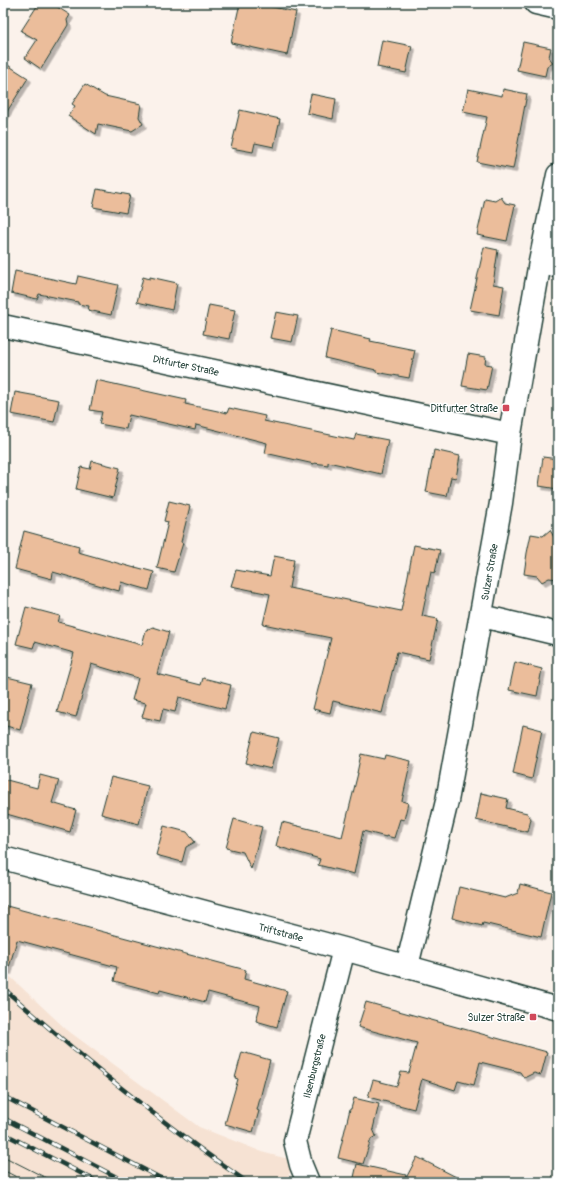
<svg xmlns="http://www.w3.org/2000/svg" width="561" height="1185" viewBox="0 0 561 1185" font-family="Pangolin,sans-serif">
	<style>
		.built { fill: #f6e2d3 }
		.building { fill: #ebbd9b; stroke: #1f3d34; filter: url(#shadow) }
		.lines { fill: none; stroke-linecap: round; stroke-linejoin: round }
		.minor-casing { stroke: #1f3d34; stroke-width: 25 }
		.minor { stroke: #fff; stroke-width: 22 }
		.tram { stroke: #1f3d34; stroke-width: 1 }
		.rail-casing { stroke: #1f3d34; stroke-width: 4.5 }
		.rail { stroke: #fff; stroke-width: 3; stroke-dasharray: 9; stroke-linecap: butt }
		.poi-dot { fill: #d1495b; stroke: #fff; stroke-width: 1.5 }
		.labels { text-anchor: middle; stroke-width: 3; stroke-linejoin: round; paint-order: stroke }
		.street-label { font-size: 10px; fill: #1f3d34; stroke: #fff }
		.poi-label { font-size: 10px; fill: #1f3d34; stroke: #fff; text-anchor: end }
	</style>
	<defs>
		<filter id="shadow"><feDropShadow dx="3.5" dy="3.5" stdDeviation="0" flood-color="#0004"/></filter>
	</defs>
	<rect width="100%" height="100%" fill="#fbf2eb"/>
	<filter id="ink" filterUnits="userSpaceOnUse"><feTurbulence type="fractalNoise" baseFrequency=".025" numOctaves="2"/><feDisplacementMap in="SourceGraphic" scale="8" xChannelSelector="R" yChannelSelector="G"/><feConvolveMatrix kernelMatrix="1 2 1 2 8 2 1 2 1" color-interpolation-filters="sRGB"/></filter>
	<g filter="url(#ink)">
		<!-- built -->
		<path class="built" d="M3,970L67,1030L199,1127L265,1153L296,1161L285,1182H3Z"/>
		<!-- building -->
		<path class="building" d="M39,3H51L70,15L67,20L68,25L41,69L25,58L37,40L21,31Z
			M240,3H254L296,12L287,55L231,43Z
			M382,40L412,46L406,73L377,67Z
			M523,42L551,48L549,57L553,63L547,67L545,76L517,70Z
			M3,62L28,78L3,118Z
			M85,84L105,96L141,104L139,117L143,124L132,131L98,124L96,134L68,116L75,106L72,104Z
			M468,89L502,96L503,89L527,94L513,169L477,162L487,117L463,112Z
			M311,94L336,99L333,119L307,113Z
			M240,110L280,119L274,147L255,143L253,152L231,148Z
			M97,189L130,195L126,213L93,207Z
			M501,197L505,203L515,205L507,241L477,235L485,199L495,201Z
			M484,247L498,250L493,284L504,286L499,315L470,310Z
			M15,271L76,284L78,276L118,285L111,315L88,310L89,306L78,304V302L39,294L37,299L11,293Z
			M143,277L150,279V277L177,283L172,310L137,302Z
			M209,305L235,310L229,339L203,334Z
			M276,312L298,316L292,342L270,338Z
			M331,330L371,339L370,341L415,350L409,378L376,372V370L325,358Z
			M468,354L486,357L485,364L492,365L487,390L462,386Z
			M96,380L186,400L185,404L227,413L229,408L265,416L264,421L354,440L356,434L388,440L381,474L328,462V465L314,463V464L265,453L267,443L196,425L195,430L129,415L126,429L99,424L102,412L90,410Z
			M15,392L59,400L54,422L11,414Z
			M434,450L460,456L456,478L451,477L447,496L426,492Z
			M543,457L558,459V489L539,486Z
			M92,461L120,468L113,498L76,489L81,467L90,469Z
			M169,501L190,506L181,542L183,543L174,572L157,568L168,522L164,521Z
			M550,530L554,537L558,538V579L549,578L542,582L537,576L524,574L527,553L531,534L543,536Z
			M24,531L79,546L78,552L135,568V567L154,572L149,590L121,582L119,591L53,572L52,579L15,569Z
			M414,545L440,550L435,573L431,572L422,616L438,619L429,659L397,652L382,713L333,701L330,713L313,709L331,638L263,624L270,594L231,586L236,570L270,576L274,556L294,560L289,588L401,611Z
			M26,607L60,616L58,622L142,645L146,630L153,627L169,632L157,674L201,685L203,678L231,685L225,709L179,697L175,712L163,709L160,721L142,717L146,703L132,700L138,678L91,664L76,717L57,712L74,653L35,642L33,648L16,644Z
			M515,662L542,669L537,696L509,690Z
			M7,677L32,683L20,730L3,725V692Z
			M523,725L542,730L532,779L513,774Z
			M254,732L279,738L271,769L246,763Z
			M361,754L384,759L385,755L411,761L402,801L408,803L404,820L400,819L394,838L386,836V837L363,831L354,874L318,865L320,859L276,846L282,822L342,837L358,773H357Z
			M40,775L59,780L52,803L76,810L70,832L3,813V779L37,788Z
			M111,777L148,786L139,824L101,814Z
			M481,793L508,799L506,808L527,813L531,819L528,832L476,820Z
			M234,819L262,827L251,869L243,852L226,848Z
			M164,826L187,832L195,842L186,847L182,862L156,855Z
			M520,884L551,892L541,937L483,923L482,926L452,918L459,887L505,898L518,893Z
			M3,905L246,970L244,979L287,991L277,1027L256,1021L260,1006L208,992L205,1002L160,990L159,993L114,981L117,967L17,940L8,971L3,970Z
			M366,1002L547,1052L541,1075L534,1073L524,1078L520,1072L480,1062L474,1085L458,1081L455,1090L422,1079L414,1109L368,1097L373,1080L397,1086L401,1072L409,1073L417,1043L358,1027Z
			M242,1052L270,1060L257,1110L259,1111L253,1132L225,1124L238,1079L235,1078Z
			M354,1098L379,1104L373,1129L376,1136L371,1139L363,1164L338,1158L350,1109H351Z
			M417,1157L466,1182H353L357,1164L406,1175L405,1180Z"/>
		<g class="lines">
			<defs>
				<path id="minor" d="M536,3L558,8
					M540,262L558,266
					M3,326L510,434
					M482,616L558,634
					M3,858L344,949L558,1009
					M407,966L447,801L501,503L510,434L540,262L558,175
					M308,1182L301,1165L295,1141L344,949"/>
			</defs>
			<!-- minor casing -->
			<use href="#minor" class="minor-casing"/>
			<!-- minor -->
			<use href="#minor" class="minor"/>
			<!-- tram -->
			<path class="tram" d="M3,1156L54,1182
				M3,1170L26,1182"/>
			<defs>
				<path id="rail" d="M3,988C81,1057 161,1123 247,1182
					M3,1096L168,1182
					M3,1118L126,1182
					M3,1133L98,1182"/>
			</defs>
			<!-- rail casing -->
			<use href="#rail" class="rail-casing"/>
			<!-- rail -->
			<use href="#rail" class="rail"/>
		</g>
	</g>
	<!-- markers -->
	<g class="poi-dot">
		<rect x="502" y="404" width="8" height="8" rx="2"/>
		<rect x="529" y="1013" width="8" height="8" rx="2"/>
	</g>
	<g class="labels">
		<!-- street labels -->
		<g class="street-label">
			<text transform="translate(186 365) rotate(12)" y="4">Ditfurter Straße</text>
			<text transform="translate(489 572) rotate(-80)" y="4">Sulzer Straße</text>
			<text transform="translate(281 932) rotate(15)" y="4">Triftstraße</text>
			<text transform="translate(314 1066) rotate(-76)" y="4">Ilsenburgstraße</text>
		</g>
		<!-- poi labels -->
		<g class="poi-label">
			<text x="498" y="412">Ditfurter Straße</text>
			<text x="525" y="1021">Sulzer Straße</text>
		</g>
	</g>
	<!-- margin -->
	<rect width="561" height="1185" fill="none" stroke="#fff" stroke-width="16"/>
	<rect x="8" y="8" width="545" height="1169" fill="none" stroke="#1f3d34" stroke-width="1.5" filter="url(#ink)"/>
</svg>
